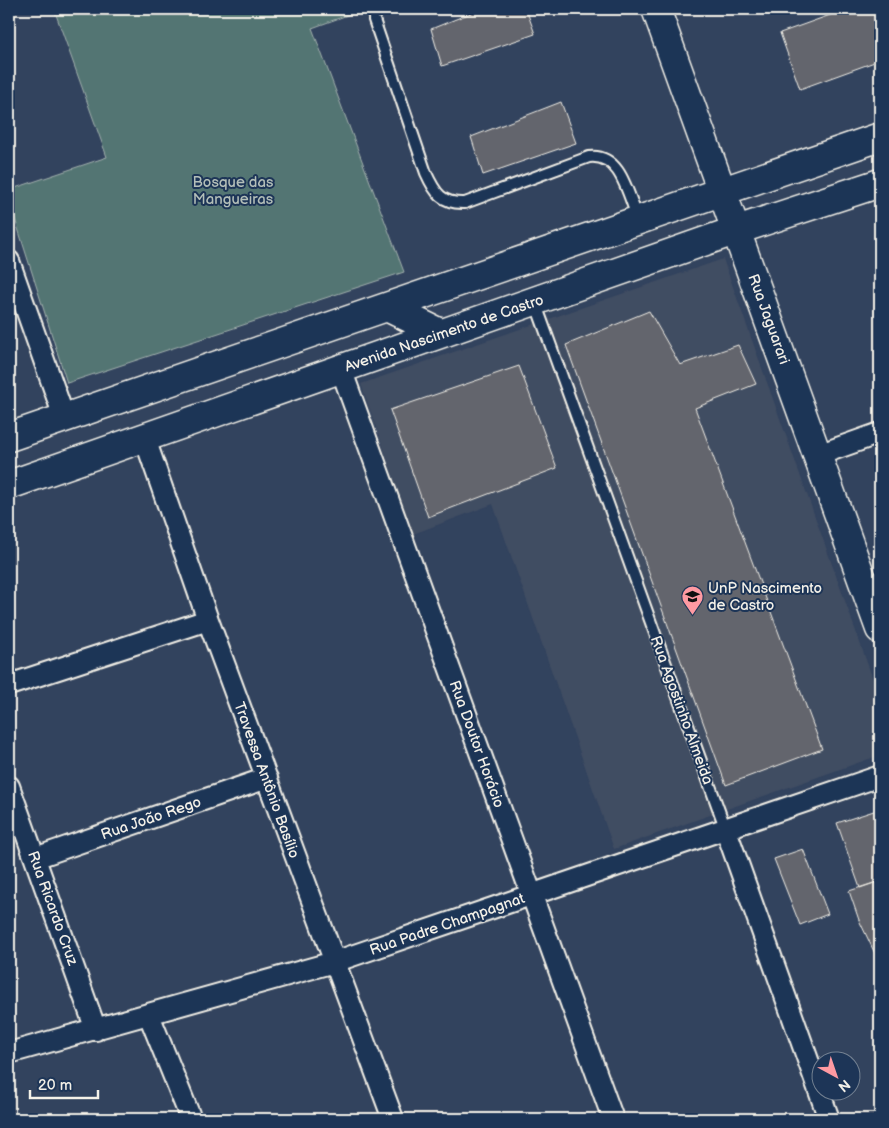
<svg xmlns="http://www.w3.org/2000/svg" width="889" height="1128" viewBox="0 0 889 1128" font-family="'Balsamiq Sans',sans-serif">
	<style>
		.built { fill: #414d62 }
		.green { fill: #537473; stroke: #a4b2ae }
		.building { fill: #64656d; stroke: #f4f1e8 }
		.lines { fill: none; stroke-linecap: round; stroke-linejoin: round }
		.lane-casing { stroke: #f4f1e8; stroke-width: 14 }
		.street-casing { stroke: #f4f1e8; stroke-width: 24 }
		.secondary-casing { stroke: #f4f1e8; stroke-width: 31 }
		.lane { stroke: #1d3557; stroke-width: 10 }
		.street { stroke: #1d3557; stroke-width: 20 }
		.secondary { stroke: #1d3557; stroke-width: 28 }
		.labels { text-anchor: middle; stroke-width: 4; stroke-linejoin: round; paint-order: stroke }
		.park-label { font-size: 15px; fill: #b4bfb9; stroke: #1d3557 }
		.street-label { font-size: 15px; fill: #f4f1e8; stroke: #1d3557 }
		.poi-label { font-size: 15px; fill: #f4f1e8; stroke: #1d3557; text-anchor: start }
	</style>
	<rect width="100%" height="100%" fill="#32435e"/>
	<filter id="ink" filterUnits="userSpaceOnUse"><feTurbulence type="fractalNoise" baseFrequency=".02" numOctaves="2"/><feDisplacementMap in="SourceGraphic" scale="10" xChannelSelector="R" yChannelSelector="G"/><feConvolveMatrix kernelMatrix="1 2 1 2 8 2 1 2 1" color-interpolation-filters="sRGB"/></filter>
	<g filter="url(#ink)">
		<!-- built -->
		<path class="built" d="M723,259L880,699V755L614,849L493,504L413,534L361,384Z"/>
		<!-- green -->
		<path class="green" d="M54,9H364L312,28L404,272L67,383L9,200V190L107,157Z"/>
		<!-- building -->
		<path class="building" d="M481,9H526L535,34L442,66L431,29Z
			M847,9H880V60L800,89L780,33Z
			M561,102L576,143L483,175L471,137Z
			M649,311L680,365L738,345L756,384L695,408L822,749L726,785L566,345Z
			M519,366L557,468L428,517L390,410Z
			M880,809V881L860,888L837,823Z
			M803,849L828,914L800,925L774,859Z
			M880,881V964L859,920L849,891Z"/>
		<g class="lines">
			<defs>
				<path id="lane" d="M374,20L426,173C435,193 442,204 465,203L589,157C621,153 628,195 638,219
					M535,302L726,830"/>
				<path id="street" d="M9,261L64,417
					M341,369L613,1119
					M145,439L208,620L393,1119
					M818,455L880,433
					M9,685L208,620
					M9,786L96,1030
					M726,830L829,1119
					M35,858L267,778
					M149,1015L191,1119
					M9,1053L334,962L880,776"/>
				<path id="secondary" d="M656,9L880,629
					M387,307L440,333
					M9,437L880,137
					M9,485L737,230L880,183"/>
			</defs>
			<!-- lane casing -->
			<use href="#lane" class="lane-casing"/>
			<!-- street casing -->
			<use href="#street" class="street-casing"/>
			<!-- secondary casing -->
			<use href="#secondary" class="secondary-casing"/>
			<!-- lane -->
			<use href="#lane" class="lane"/>
			<!-- street -->
			<use href="#street" class="street"/>
			<!-- secondary -->
			<use href="#secondary" class="secondary"/>
		</g>
	</g>
	<!-- icons -->
	<defs>
		<symbol id="university-pin" viewBox="-11 -11 22 30"><path d="M0 17L-7.5 6A9.5 9.5 0 1 1 7.5 6Z" fill="#ff9aa2" stroke="#1d3557"/><path d="M0-5L7-2L0 1L-7-2ZM-4 1L0 2.5L4 1V4Q0 6-4 4Z" fill="#111"/></symbol>
	</defs>
	<g fill-rule="evenodd">
		<use href="#university-pin" x="680" y="584" width="25" height="34"/>
	</g>
	<g class="labels">
		<!-- park labels -->
		<g class="park-label">
			<text x="233" y="187">Bosque das<tspan x="233" dy="17">Mangueiras</tspan></text>
		</g>
		<!-- street labels -->
		<g class="street-label">
			<text transform="translate(769 319) rotate(70)" y="5">Rua Jaguarari</text>
			<text transform="translate(444 333) rotate(-19)" y="5">Avenida Nascimento de Castro</text>
			<text transform="translate(682 710) rotate(70)" y="5">Rua Agostinho Almeida</text>
			<text transform="translate(477 744) rotate(70)" y="5">Rua Doutor Horácio</text>
			<text transform="translate(267 780) rotate(70)" y="5">Travessa Antônio Basílio</text>
			<text transform="translate(151 818) rotate(-19)" y="5">Rua João Rego</text>
			<text transform="translate(53 908) rotate(70)" y="5">Rua Ricardo Cruz</text>
			<text transform="translate(447 924) rotate(-19)" y="5">Rua Padre Champagnat</text>
		</g>
		<!-- poi labels -->
		<g class="poi-label">
			<text x="708" y="593">UnP Nascimento<tspan x="708" dy="17">de Castro</tspan></text>
		</g>
	</g>
	<!-- margin -->
	<rect width="889" height="1128" fill="none" stroke="#1d3557" stroke-width="30"/>
	<rect x="15" y="15" width="859" height="1098" fill="none" stroke="#f4f1e8" stroke-width="2" filter="url(#ink)"/>
	<!-- north arrow -->
	<g transform="translate(836 1076) rotate(140)"><circle r="24" fill="#1d3557" stroke="#738091"/>
	<path d="M0-4L9 19L0 12L-9 19Z" fill="#ff9aa2"/>
	<text y="-8" font-size="14" font-weight="bold" text-anchor="middle" fill="#f4f1e8">N</text>
	</g>
	<!-- scale -->
	<path d="M30 1090v8h68v-8" fill="none" stroke="#f4f1e8" stroke-width="2.5"/>
	<text x="38" y="1090" font-size="15" fill="#f4f1e8" stroke="#1d3557" stroke-width="4" paint-order="stroke">20 m</text>
</svg>
